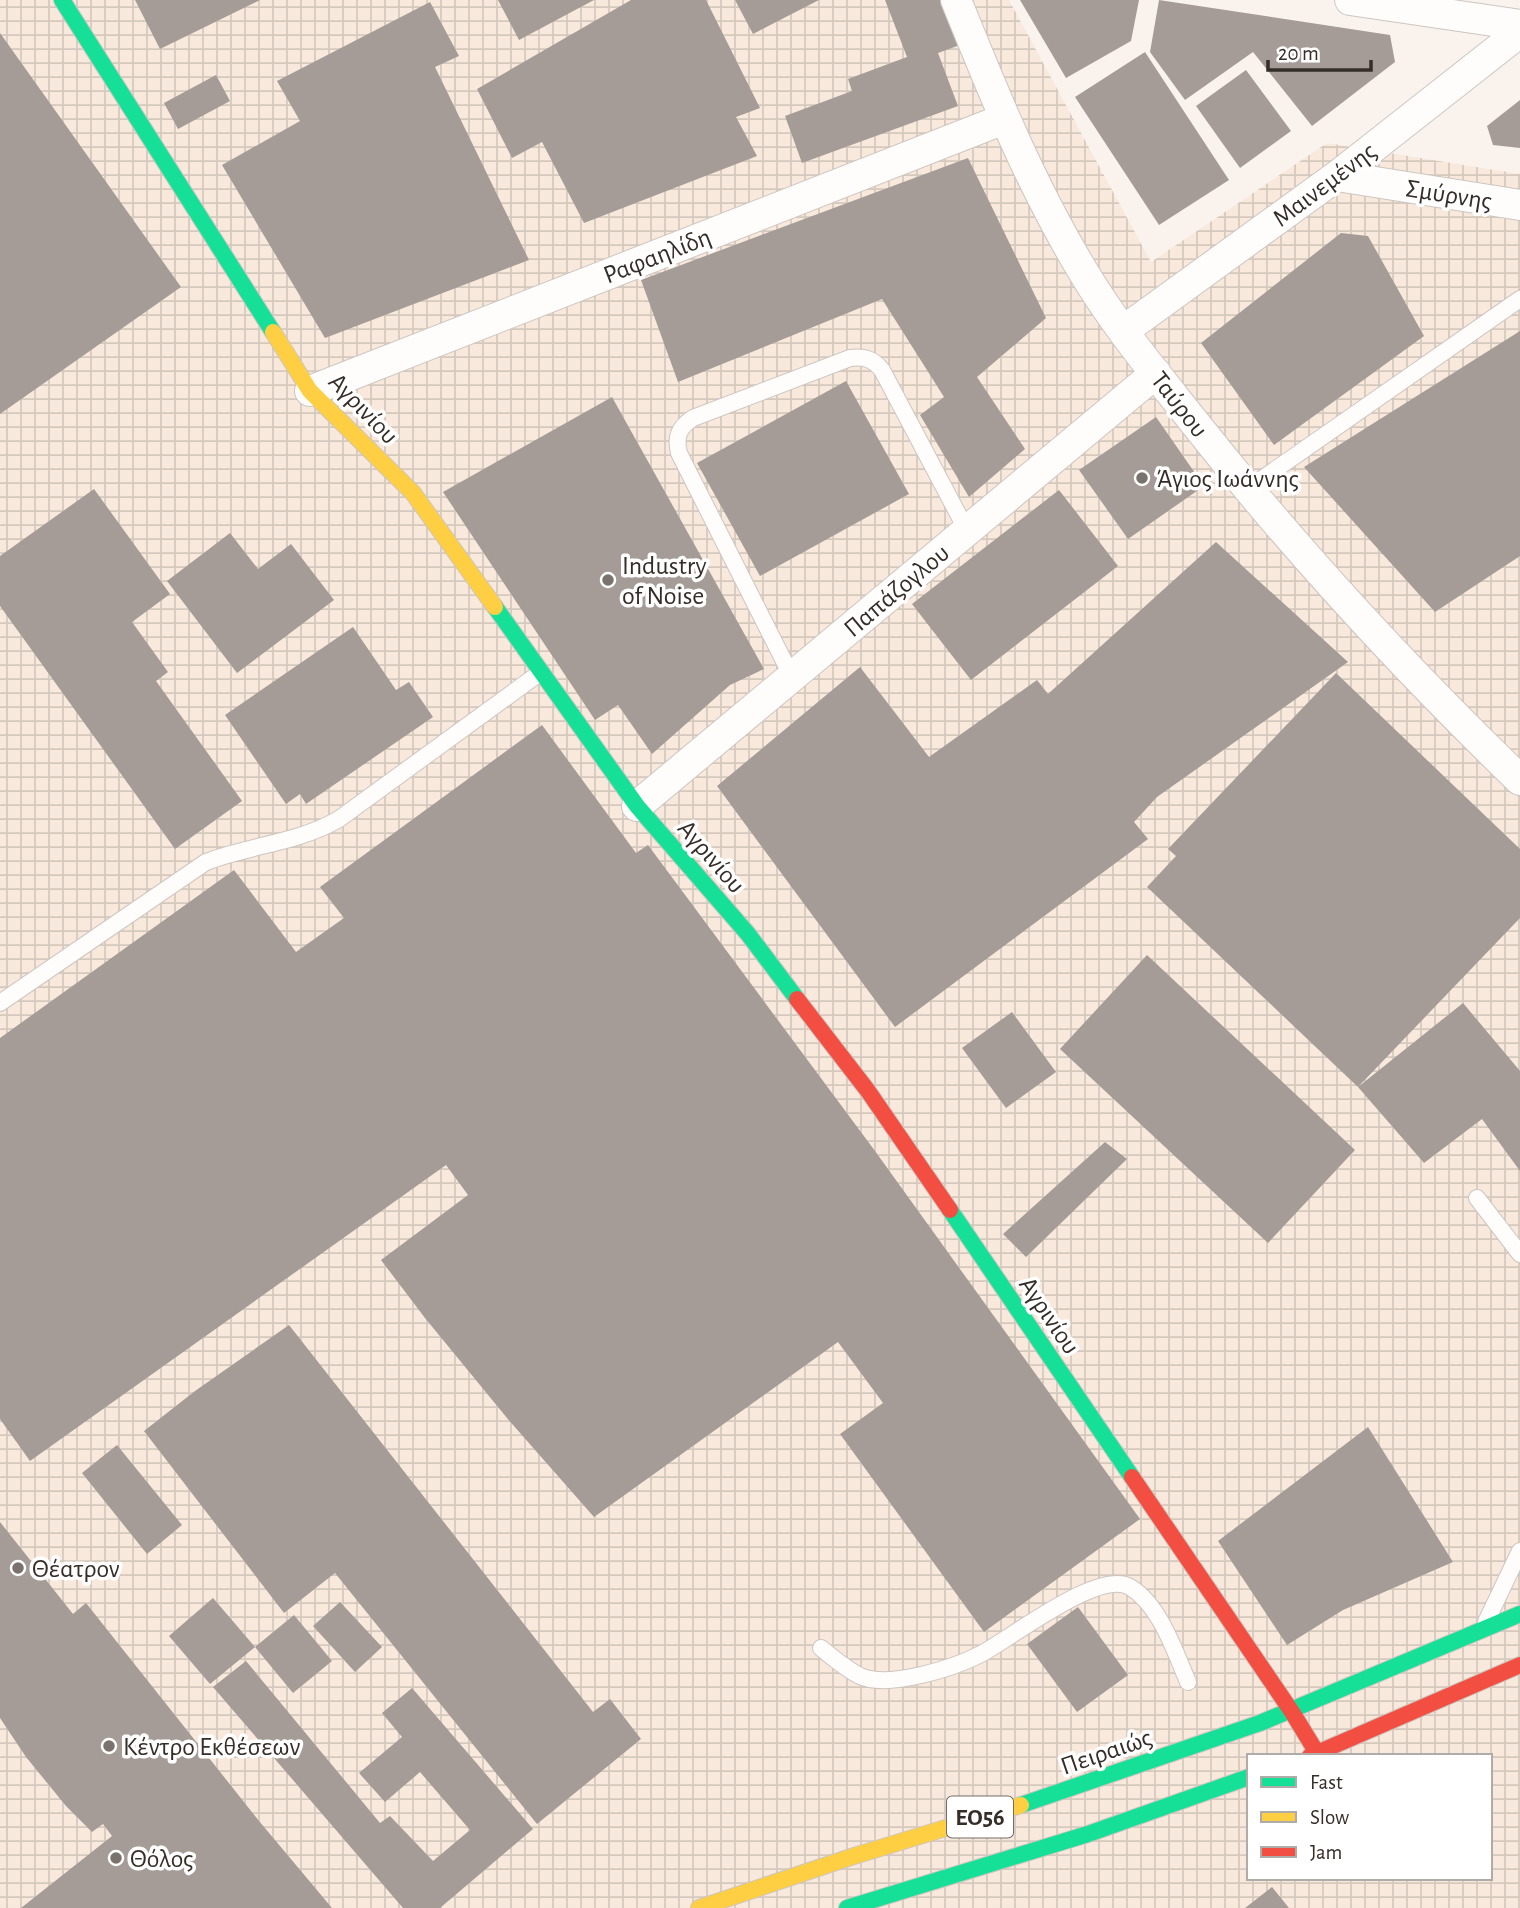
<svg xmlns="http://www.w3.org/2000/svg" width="1520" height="1908" viewBox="0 0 1520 1908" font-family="'Alegreya Sans',sans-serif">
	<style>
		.industrial { fill: url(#industrial-grid); fill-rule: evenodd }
		.building { fill: #a59c97 }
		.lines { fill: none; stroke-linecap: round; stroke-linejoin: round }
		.lane-casing { stroke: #cdc6c0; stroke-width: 18 }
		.street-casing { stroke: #cdc6c0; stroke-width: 32 }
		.fast-casing { stroke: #cdc6c0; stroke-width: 18 }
		.slow-casing { stroke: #cdc6c0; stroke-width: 18 }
		.jam-casing { stroke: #cdc6c0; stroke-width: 18 }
		.lane { stroke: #fefdfc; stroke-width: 16 }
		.street { stroke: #fefdfc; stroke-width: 30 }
		.fast { stroke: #16e098; stroke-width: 16 }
		.slow { stroke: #ffcf43; stroke-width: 16 }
		.jam { stroke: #f24e42; stroke-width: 16 }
		.poi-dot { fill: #7a726c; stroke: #fff; stroke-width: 2.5 }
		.labels { text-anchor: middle; stroke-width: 7; stroke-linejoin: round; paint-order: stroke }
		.shield { fill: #fff; stroke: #726c68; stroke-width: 2 }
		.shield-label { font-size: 24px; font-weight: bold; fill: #352d27 }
		.street-label { font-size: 26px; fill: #352d27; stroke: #fff }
		.poi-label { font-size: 26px; fill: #352d27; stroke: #fff; text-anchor: start }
	</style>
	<defs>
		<pattern id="industrial-grid" width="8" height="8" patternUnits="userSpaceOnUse" patternTransform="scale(1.75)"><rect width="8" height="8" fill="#f8e9dc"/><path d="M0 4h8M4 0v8" fill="none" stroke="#d5c8bd"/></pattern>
	</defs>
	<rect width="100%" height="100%" fill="#faf3ed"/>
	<!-- industrial -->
	<path class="industrial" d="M0,0H1009L1151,262L1327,143L1520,174V1908H0ZM1249,1756H1490V1878H1249Z"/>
	<!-- building -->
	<path class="building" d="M135,0H260L160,49Z
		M498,0H594L519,40Z
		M631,0H706L760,108L736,117L757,156L584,223L542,142L512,158L477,89Z
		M735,0H819L753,34Z
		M885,0H943L960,45L938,53L958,106L802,163L785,116L852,91L848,79L907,57Z
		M1020,0H1139L1131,41L1066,78Z
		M1159,0L1390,35L1395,62L1312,126L1253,52L1185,100L1150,52Z
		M430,2L459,56L435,67L529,260L325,338L222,165L300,121L277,81Z
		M0,33L181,287L0,414Z
		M1145,52L1229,180L1159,225L1075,97Z
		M1246,70L1291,131L1240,168L1196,106Z
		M216,75L230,101L178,129L164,103Z
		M1520,100V148L1493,145L1487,126Z
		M968,158L1046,318L977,377L1025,449L969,497L920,415L944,397L882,299L678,382L641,280Z
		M1341,233L1368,236L1424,336L1274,445L1201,343Z
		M1520,331V556L1435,612L1304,467Z
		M846,381L909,494L760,576L697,463Z
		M612,397L764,669L730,685L652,754L618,705L595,720L443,492Z
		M1156,417L1204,486L1128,539L1079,470Z
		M94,489L170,594L132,622L168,672L156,681L242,801L175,849L0,606V556Z
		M1059,490L1118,566L971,680L912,604Z
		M230,533L258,569L291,544L334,600L237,673L167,581Z
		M1216,542L1348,662L1157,797L1134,822L1148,839L895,1027L717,786L860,667L929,757L1037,680L1048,694Z
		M353,627L396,690L409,682L433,717L306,804L300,794L286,804L225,715Z
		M1336,673L1520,849V918L1358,1087L1463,1003L1520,1071V1171L1482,1119L1424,1163L1358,1087L1147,887L1176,856L1168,849Z
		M542,725L636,853L648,845L875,1151L1140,1519L984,1632L840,1434L883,1403L838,1342L594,1517L507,1418L425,1318L381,1260L468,1195L446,1165L30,1461L0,1419V1038L234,870L296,952L344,918L320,887Z
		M1147,955L1355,1150L1268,1243L1060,1049Z
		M1012,1012L1056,1072L1006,1108L962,1048Z
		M1105,1142L1127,1159L1026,1257L1003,1234Z
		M289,1325L593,1712L610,1699L641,1739L537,1824L335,1573L284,1613L144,1431L195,1391Z
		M1368,1427L1453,1562L1343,1610L1287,1645L1218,1541Z
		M117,1445L182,1525L147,1554L82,1473Z
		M0,1522L73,1614L86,1603L259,1821L332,1908H21L112,1836L103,1824L92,1832L66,1806L26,1757L0,1718Z
		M213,1598L255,1647L210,1684L169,1636Z
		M340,1602L382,1647L355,1672L313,1626Z
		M1078,1607L1128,1675L1077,1712L1027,1644Z
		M294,1615L332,1661L293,1693L255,1647Z
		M246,1661L380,1823L390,1816L433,1861L470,1830L420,1772L385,1802L359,1773L402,1737L382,1713L412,1688L533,1829L440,1908H403L213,1687Z
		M1272,1887L1289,1908H1245Z"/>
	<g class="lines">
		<defs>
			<path id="lane" d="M1249,488L1520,299
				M792,677L679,453C675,437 679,427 693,418L850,358C864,356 873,359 882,370L967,531
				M0,1003L206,862C250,845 298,843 339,819L541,672
				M1477,1198L1520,1254
				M1486,1622L1520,1551
				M821,1648C833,1658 846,1669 860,1676C888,1689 953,1668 979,1655C1009,1640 1099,1568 1130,1587C1160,1605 1175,1652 1188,1682"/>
			<path id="street" d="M956,0C993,92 1030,183 1081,268C1112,321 1152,369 1190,417C1291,545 1402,666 1520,780
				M1350,0L1520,25
				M1337,176L1520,205
				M1123,331L1337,176L1520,32
				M310,391L1004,119
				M637,806L1156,373"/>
			<path id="fast" d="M62,0L273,332
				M495,607L637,806L748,934L797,999
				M950,1210L1132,1477
				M1021,1805L1260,1723L1520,1614
				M847,1908L1088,1834L1249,1777"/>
			<path id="slow" d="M273,332L310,391L413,493L495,607
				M699,1908L854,1856L1021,1805"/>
			<path id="jam" d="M797,999L868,1091L950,1210
				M1132,1477L1292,1712L1317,1753
				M1310,1756L1520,1665"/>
		</defs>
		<!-- lane casing -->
		<use href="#lane" class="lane-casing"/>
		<!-- street casing -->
		<use href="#street" class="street-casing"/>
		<!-- fast casing -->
		<use href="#fast" class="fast-casing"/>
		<!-- slow casing -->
		<use href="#slow" class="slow-casing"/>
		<!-- jam casing -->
		<use href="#jam" class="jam-casing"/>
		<!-- lane -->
		<use href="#lane" class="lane"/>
		<!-- street -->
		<use href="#street" class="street"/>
		<!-- fast -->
		<use href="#fast" class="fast"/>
		<!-- slow -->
		<use href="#slow" class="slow"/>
		<!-- jam -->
		<use href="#jam" class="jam"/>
	</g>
	<!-- markers -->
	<g class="poi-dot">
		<circle cx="1142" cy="478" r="7"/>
		<circle cx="608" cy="580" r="7"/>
		<circle cx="18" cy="1568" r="7"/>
		<circle cx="109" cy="1746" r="7"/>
		<circle cx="116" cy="1858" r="7"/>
	</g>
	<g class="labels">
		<!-- shield labels -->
		<rect class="shield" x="947" y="1796.5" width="66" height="41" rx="5"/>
		<g class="shield-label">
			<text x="980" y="1825">ΕΟ56</text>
		</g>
		<!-- street labels -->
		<g class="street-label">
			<text transform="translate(1324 184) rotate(-37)" y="9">Μαινεμένης</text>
			<text transform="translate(1449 194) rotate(9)" y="9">Σμύρνης</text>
			<text transform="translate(657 255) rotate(-21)" y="9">Ραφαηλίδη</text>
			<text transform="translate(1180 404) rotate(52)" y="9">Ταύρου</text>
			<text transform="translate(364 408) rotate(46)" y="9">Αγρινίου</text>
			<text transform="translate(896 590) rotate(-40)" y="9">Παπάζογλου</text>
			<text transform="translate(712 856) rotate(49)" y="9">Αγρινίου</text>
			<text transform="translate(1050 1315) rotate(56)" y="9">Αγρινίου</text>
			<text transform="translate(1106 1751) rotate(-19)" y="9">Πειραιώς</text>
		</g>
		<!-- poi labels -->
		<g class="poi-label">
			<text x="1156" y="487">Άγιος Ιωάννης</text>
			<text x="622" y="574">Industry<tspan x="622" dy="30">of Noise</tspan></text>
			<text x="32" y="1577">Θέατρον</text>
			<text x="123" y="1755">Κέντρο Εκθέσεων</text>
			<text x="130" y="1867">Θόλος</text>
		</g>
	</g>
	<!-- legend -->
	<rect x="1247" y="1754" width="245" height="126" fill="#ffffff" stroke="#aeaba9" stroke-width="2"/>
	<rect x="1261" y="1777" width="35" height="10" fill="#16e098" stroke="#aeaba9" stroke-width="2"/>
	<text x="1310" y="1789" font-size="21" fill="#352d27">Fast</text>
	<rect x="1261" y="1812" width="35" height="10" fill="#ffcf43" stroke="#aeaba9" stroke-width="2"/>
	<text x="1310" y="1824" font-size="21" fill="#352d27">Slow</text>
	<rect x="1261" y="1847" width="35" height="10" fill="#f24e42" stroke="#aeaba9" stroke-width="2"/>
	<text x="1310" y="1859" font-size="21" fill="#352d27">Jam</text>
	<!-- scale -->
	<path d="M1268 60v10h103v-10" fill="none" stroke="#352d27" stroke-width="3.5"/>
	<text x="1278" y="60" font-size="21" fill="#352d27" stroke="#ffffff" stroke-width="5" paint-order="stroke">20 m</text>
</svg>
